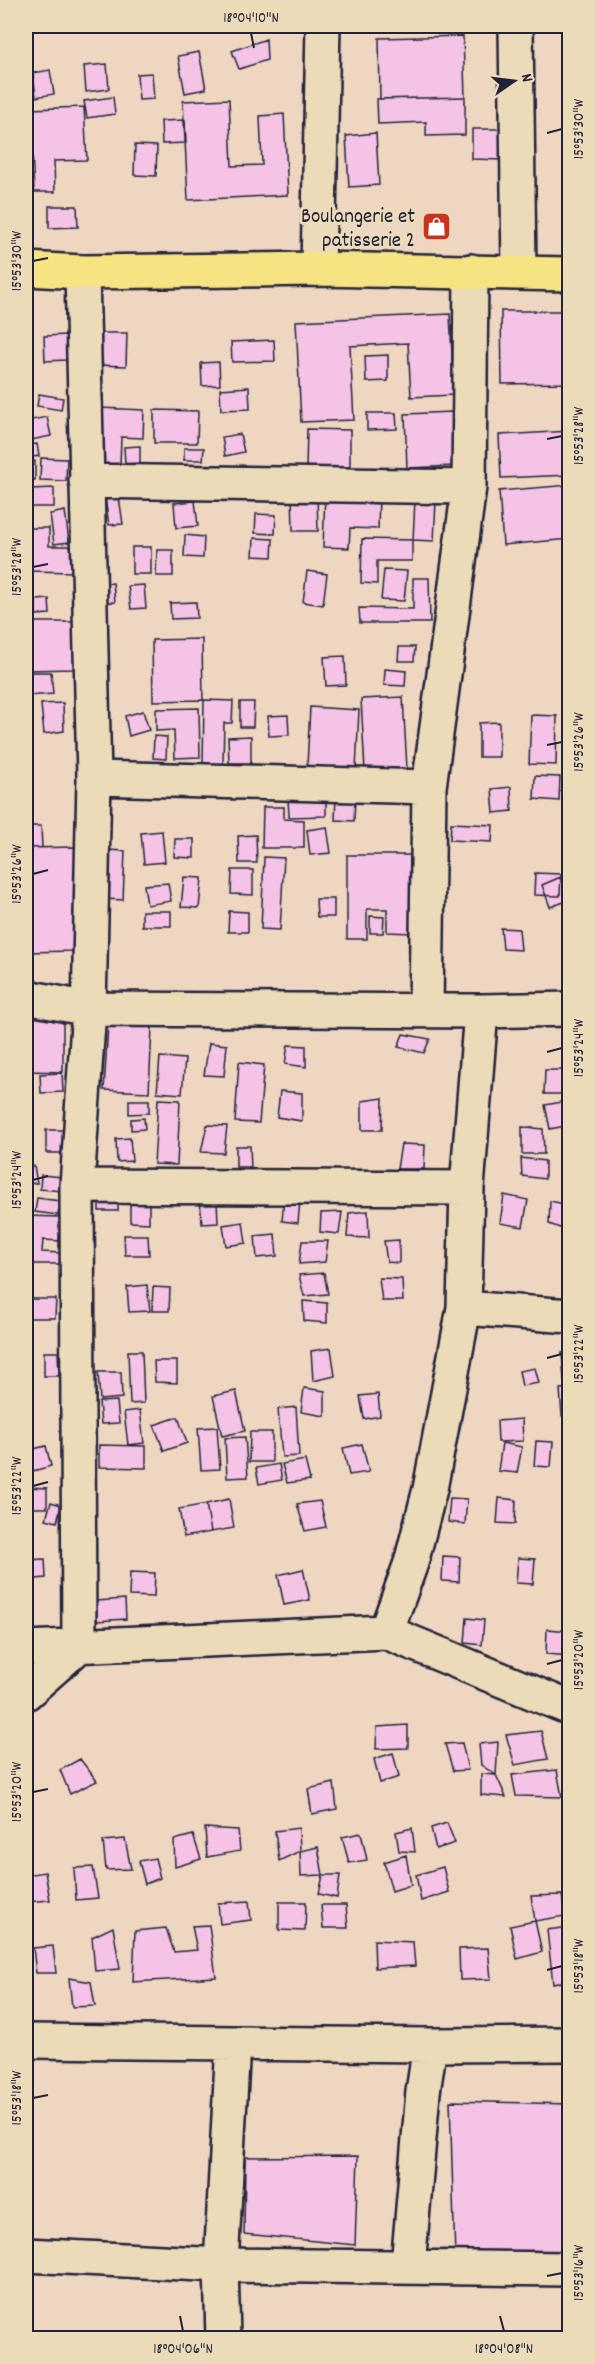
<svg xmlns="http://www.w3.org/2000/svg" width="595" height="2364" viewBox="0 0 595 2364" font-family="Dekko,sans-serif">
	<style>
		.building { fill: #f4c3e5; stroke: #22223b; stroke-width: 1.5 }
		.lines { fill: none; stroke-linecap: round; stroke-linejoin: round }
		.street-casing { stroke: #22223b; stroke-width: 38 }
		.primary-casing { stroke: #22223b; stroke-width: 38 }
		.street { stroke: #ecdbb8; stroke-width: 33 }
		.primary { stroke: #f6e381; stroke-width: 33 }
		.ticks { fill: none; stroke: #22223b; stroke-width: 2 }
		.labels { text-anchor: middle; stroke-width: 6; stroke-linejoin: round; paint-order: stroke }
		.poi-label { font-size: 21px; fill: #22223b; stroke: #ecdbb8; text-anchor: end }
		.neatline { fill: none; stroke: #22223b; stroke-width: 2 }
		.ticks-label { font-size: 15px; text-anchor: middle; fill: #22223b }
	</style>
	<rect width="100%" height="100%" fill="#eed6c1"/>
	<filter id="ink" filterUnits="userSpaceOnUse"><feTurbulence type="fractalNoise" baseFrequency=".0167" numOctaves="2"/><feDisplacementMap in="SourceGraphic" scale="12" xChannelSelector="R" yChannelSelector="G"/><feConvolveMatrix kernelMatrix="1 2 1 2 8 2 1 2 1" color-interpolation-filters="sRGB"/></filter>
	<g filter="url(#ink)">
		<!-- building -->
		<path class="building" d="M463,36L465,97L380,99L379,38Z
			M266,39L267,60L239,69L232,51Z
			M199,52L206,89L185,93L178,56Z
			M107,64L109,89L86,92L84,66Z
			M50,70L54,94L36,97L33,73Z
			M152,73L154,99L139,100L137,74Z
			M26,93H29L30,113H26Z
			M113,97L115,114L87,118L84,101Z
			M465,97V135L426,136V122L378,124L377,99Z
			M229,99L232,166L262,165L260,116L284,114L288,195L188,200L183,101Z
			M84,107L87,160L54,161L55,192H34L30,109Z
			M185,120L186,143L162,144L161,121Z
			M472,129H503V160L472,159Z
			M376,133L379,185L349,187L346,136Z
			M135,145L157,146L156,176L134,175Z
			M570,156V184H569L565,157Z
			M49,206H77L78,227L49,228Z
			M501,311H570V383L502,384Z
			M450,314L454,395L411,397L408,343L350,346L354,420L301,422L296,321Z
			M98,333H127L126,366L96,365Z
			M67,335V360L45,361L44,336Z
			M274,340L275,361L232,362L231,342Z
			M388,355V381L366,382L365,356Z
			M219,362L220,385L202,386L201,363Z
			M249,387L250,409L221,410L220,389Z
			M39,394L63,398L61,410L37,406Z
			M100,408L144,410L143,438L121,437L120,466L98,475Z
			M154,410L198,411L197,443H154Z
			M452,412L455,466L407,468L405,414Z
			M367,413H396L397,429L367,430Z
			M47,417L51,436L26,441V421Z
			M307,429L350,430V468H306Z
			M570,431V475L501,478L499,435Z
			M240,434L244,452L225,456L222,437Z
			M37,444L39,456L26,458V445Z
			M140,446V463L125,464L124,447Z
			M184,448H204L203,460H184Z
			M41,458L67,459L66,481L40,480Z
			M26,461H35V480H26Z
			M570,485V539L503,545L499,491Z
			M54,488V507H31L30,489Z
			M325,493L379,496L378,529L350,528L349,548L323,547Z
			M317,494L318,531H293L292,495Z
			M119,497L123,524L109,525L105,498Z
			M415,500L436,501L434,541L413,540Z
			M195,501L198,526L176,528L174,503Z
			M65,511L69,542L54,544L50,514Z
			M256,514L276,515L275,534L255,533Z
			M26,528H49V546H74V572L26,571Z
			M185,535L204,537L203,558L184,557Z
			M254,538L273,539L272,557L253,556Z
			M362,539L412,540V561H377V584L361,583Z
			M132,547H151V574H132Z
			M157,550H173V576H156Z
			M384,570L407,571L404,601L381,600Z
			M307,571L327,574L323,605L303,602Z
			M413,578H429L430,623H360L359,608L413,609Z
			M113,583L115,602L101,603L100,584Z
			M144,585L146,608L131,609L128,586Z
			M49,599L50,614L36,615V600Z
			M196,602L197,618L171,619L170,603Z
			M26,622H73L74,669L26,670Z
			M202,639L203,700L153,701L152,640Z
			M399,647H415L414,661H398Z
			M345,656L346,685L326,686L324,657Z
			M385,669L406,671L405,686L384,685Z
			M26,672H51L53,694L26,696Z
			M403,697L407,769L365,771L361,699Z
			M204,700L233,701L232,723H224L223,764H203Z
			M240,702H254L253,727H240Z
			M63,703L64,731L44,734L41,704Z
			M310,707L359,710L356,770L307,767Z
			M199,708L200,757L175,758L174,730L156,731V709Z
			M143,711L149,730L129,736L125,716Z
			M288,715L289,735L269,736L268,716Z
			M531,715L557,716L556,765L529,764Z
			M499,722V757H479V723Z
			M154,736L167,737L166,759L153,758Z
			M251,736V763H229L228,737Z
			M535,776L560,777L559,801L534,799Z
			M511,787L512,811L494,813L492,789Z
			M326,797V816L289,817L288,798Z
			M336,797L355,798L354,821L335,820Z
			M263,807H284V819L304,820V848H262Z
			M451,823L493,825L492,842L450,840Z
			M26,826H41L42,848H26Z
			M327,827L331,853L310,855L307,830Z
			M162,831L165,862L144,864L141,833Z
			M256,835L257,863H239L238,836Z
			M175,839H194V858L174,857Z
			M75,847L74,951L26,952V848Z
			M107,850L125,851L123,900L105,899Z
			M347,855H412V933L387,932V909H367V939H347Z
			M264,857L284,858L280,930L261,929Z
			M232,870H253V895L231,894Z
			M535,873L561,874L560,896L534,895Z
			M570,873V900L550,907L542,885Z
			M184,877L202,878L199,908L181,907Z
			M168,883L171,901L147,905L144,885Z
			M316,899H334V917H317Z
			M142,911H171V926H142Z
			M229,911L248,912V932H228Z
			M370,916L384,917L383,933H370Z
			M501,928L519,929L521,950L503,949Z
			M63,1015V1072L26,1071V1016Z
			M108,1024L152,1027L149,1092L104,1090Z
			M403,1034L430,1039L424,1053L398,1047Z
			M209,1043L227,1045L224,1076L204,1075Z
			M288,1045L306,1046V1067L285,1064Z
			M160,1057L185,1059L182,1094L157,1092Z
			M239,1062L264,1065L259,1123L235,1122Z
			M545,1070H568L567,1094H544Z
			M62,1073L63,1092L41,1093L40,1074Z
			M280,1091L302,1093V1121L277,1117Z
			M383,1098L382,1130H362V1101Z
			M158,1099L180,1100L177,1165L154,1164Z
			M129,1100H149V1113L129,1114Z
			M567,1101L570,1125L550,1129L545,1105Z
			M144,1118L145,1129L131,1130V1119Z
			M207,1125L227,1126L224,1153L201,1152Z
			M522,1127L543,1129L544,1154H522Z
			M46,1130H64V1153H46Z
			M130,1138L132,1161L117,1162L116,1139Z
			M401,1144L425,1145L424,1169H397Z
			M236,1146H250L251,1167H236Z
			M521,1158L545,1161V1179L522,1176Z
			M34,1166L37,1183L26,1184V1168Z
			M41,1175L63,1177L62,1191L40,1189Z
			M504,1195L528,1200L523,1227L500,1223Z
			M99,1197H118V1211H99Z
			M37,1198L60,1201L58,1215L35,1212Z
			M217,1199L218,1223L202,1224L200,1200Z
			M284,1199L300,1200L298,1223L282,1221Z
			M130,1201H149V1223L130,1222Z
			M550,1201L570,1205L568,1231L549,1224Z
			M368,1211L369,1238L347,1237L349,1213Z
			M342,1212L339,1234L320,1232L321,1213Z
			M26,1216L60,1217V1241L43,1240L42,1252L61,1253V1264H26Z
			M243,1222L246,1243L226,1246L223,1225Z
			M275,1234L277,1256L257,1258L255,1236Z
			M124,1235H148L149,1255H125Z
			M399,1240V1263L387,1262L384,1241Z
			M302,1241H328L325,1262L299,1264Z
			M324,1273L328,1294L304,1296L299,1275Z
			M379,1278L402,1279L403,1301H382Z
			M147,1285L150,1311L129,1312L127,1287Z
			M153,1287L170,1288L169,1311H152Z
			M28,1299H56L55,1318H28Z
			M303,1301L327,1303V1323L304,1321Z
			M331,1348L335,1376L313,1381L311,1351Z
			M128,1351H142L144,1403L130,1404Z
			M44,1352H58L59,1376H44Z
			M570,1352V1380H564L562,1353Z
			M154,1361H177V1383L155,1382Z
			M535,1368L539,1383L522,1386L519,1371Z
			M98,1372H121L122,1398L100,1400Z
			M304,1388L325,1391V1416L301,1412Z
			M570,1388V1415L562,1416L560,1389Z
			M236,1391L245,1431L222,1436L213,1396Z
			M378,1394L380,1416L364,1419L360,1396Z
			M117,1401L119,1423L101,1424L99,1402Z
			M296,1407L299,1456L282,1457L278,1409Z
			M140,1410L144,1443L128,1445L124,1412Z
			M178,1417L187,1443L164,1451L154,1425Z
			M522,1419L523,1441L498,1442L497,1421Z
			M217,1427L220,1469L201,1470L198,1428Z
			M250,1432H272V1462H249Z
			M26,1437L29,1450L46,1446L51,1466L26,1473Z
			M245,1437L248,1477L227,1478L225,1438Z
			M536,1441L553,1442L551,1467L534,1466Z
			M502,1443L522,1447L517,1473L498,1471Z
			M362,1444L369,1472L349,1475L343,1448Z
			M99,1445L146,1446V1468L99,1467Z
			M305,1460L310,1480L287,1483L282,1464Z
			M279,1464L282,1480L259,1484L256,1468Z
			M26,1487L47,1488V1508H26Z
			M450,1498L467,1499L465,1524L448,1522Z
			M499,1498L516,1500L515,1524L497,1523Z
			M229,1499L234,1528L211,1532L206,1504Z
			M320,1501L326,1527L305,1531L297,1504Z
			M51,1502L61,1505L57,1522L46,1519Z
			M206,1504L211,1532L184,1537L179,1509Z
			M443,1556L460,1557L459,1582L442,1581Z
			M518,1558L535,1559L533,1584L516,1583Z
			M45,1559L46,1578L26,1580V1560Z
			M303,1569L310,1600L284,1605L278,1575Z
			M130,1572L155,1573L154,1597L129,1596Z
			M125,1599L126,1619L97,1621L96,1601Z
			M467,1618L484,1620L482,1645L465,1643Z
			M547,1629L570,1631V1656L546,1654Z
			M408,1725V1748L376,1749L377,1727Z
			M541,1731L548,1759L515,1765L506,1735Z
			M498,1742L496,1775L481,1765L479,1744Z
			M462,1743L468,1770L453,1771L445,1744Z
			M393,1753L399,1777L380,1783L374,1759Z
			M80,1759L97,1781L70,1794L60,1770Z
			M557,1770L562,1797L516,1796L512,1775Z
			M481,1774L496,1775L506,1797L481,1795Z
			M334,1783L337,1809L312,1814L308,1789Z
			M447,1823L455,1843L436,1849L431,1828Z
			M205,1828L238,1830L240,1851L207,1857Z
			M299,1828L300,1851L279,1861L275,1831Z
			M412,1828L415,1852L399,1851L396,1832Z
			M361,1833L367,1860L349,1863L342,1837Z
			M193,1835L201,1859L175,1867L174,1840Z
			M125,1839L131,1869L106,1870L103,1841Z
			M318,1847L323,1875L301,1876L300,1851Z
			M406,1855L411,1885L392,1891L384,1862Z
			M155,1858L160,1878L145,1884L139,1861Z
			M93,1867L98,1898L76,1900L74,1868Z
			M443,1867L449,1892L421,1901L416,1875Z
			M45,1872L50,1900L27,1902L26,1875Z
			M323,1875H340L337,1898L319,1894Z
			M562,1895L565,1916L535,1921L531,1896Z
			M249,1901L251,1920L220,1924L218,1903Z
			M279,1902H306L305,1931L279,1930Z
			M321,1905H346L348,1928H323Z
			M535,1921L542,1952L517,1959L510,1926Z
			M209,1925L216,1977L133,1982L135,1931L166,1928L174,1952L197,1950L192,1926Z
			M113,1927L120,1969L95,1971L92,1937Z
			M570,1927V1980L553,1984L547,1930Z
			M374,1940L413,1942L415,1966L375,1968Z
			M53,1946L56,1973H36L33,1948Z
			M488,1948L491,1979L460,1980L459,1949Z
			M69,1978L91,1982L95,2006L72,2007Z
			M450,2101L570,2104V2256L455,2257Z
			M358,2156L355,2245L244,2234L245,2157Z"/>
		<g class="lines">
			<defs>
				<path id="street" d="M516,26L519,272
					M318,269L323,26
					M86,481L469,487
					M94,778L429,787
					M26,997L89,1009L481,1011L570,1009
					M426,1010L429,787L469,487L471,271
					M481,1011L467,1188L464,1308L430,1489L411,1563L386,1632L570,1708
					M77,1186L467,1188
					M464,1308L570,1316
					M26,1648L386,1632
					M26,1693L79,1646L77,1186L89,1009L94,778L82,272
					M26,2041L430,2045
					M26,2255L221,2265L570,2269
					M408,2266L423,2092L430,2045L570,2044
					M223,2338L221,2265L233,2043"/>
				<path id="primary" d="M26,269L82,272L318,269L570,274"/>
			</defs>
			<!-- street casing -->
			<use href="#street" class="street-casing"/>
			<!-- primary casing -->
			<use href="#primary" class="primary-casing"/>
			<!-- street -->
			<use href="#street" class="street"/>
			<!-- primary -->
			<use href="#primary" class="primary"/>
		</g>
	</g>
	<!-- ticks -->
	<path class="ticks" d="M251,33L254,48M547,133L562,129M33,261L48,258M547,439L562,436M33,567L48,564M547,745L562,742M33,874L48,870M547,1052L562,1048M33,1180L48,1176M547,1358L562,1354M33,1486L48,1482M547,1664L562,1660M33,1792L48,1789M547,1970L562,1966M33,2098L48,2095M547,2276L562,2273M180,2316L183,2331M500,2316L504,2331"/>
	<!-- icons -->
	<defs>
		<symbol id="shop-square" viewBox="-11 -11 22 22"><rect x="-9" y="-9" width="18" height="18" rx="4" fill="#c8321e" stroke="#ecdbb8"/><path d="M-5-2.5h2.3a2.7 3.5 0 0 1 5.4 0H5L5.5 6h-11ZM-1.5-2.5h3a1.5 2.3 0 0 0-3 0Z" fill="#fff"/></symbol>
	</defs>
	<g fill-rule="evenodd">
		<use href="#shop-square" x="420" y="210" width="33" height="33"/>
	</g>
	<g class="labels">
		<!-- poi labels -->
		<g class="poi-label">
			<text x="415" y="222">Boulangerie et<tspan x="415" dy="24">patisserie 2</tspan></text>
		</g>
	</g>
	<!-- margin -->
	<rect width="595" height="2364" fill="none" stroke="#ecdbb8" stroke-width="66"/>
	<!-- north arrow -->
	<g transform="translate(514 81) rotate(76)" stroke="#ecdbb8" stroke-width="4.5" paint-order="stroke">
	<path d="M0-4.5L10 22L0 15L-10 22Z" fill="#22223b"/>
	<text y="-9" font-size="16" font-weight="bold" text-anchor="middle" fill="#22223b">N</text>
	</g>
	<rect x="33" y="33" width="529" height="2298" class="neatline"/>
	<g class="ticks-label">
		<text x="251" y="22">18°04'10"N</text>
		<text transform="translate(578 129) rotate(-90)" y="5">15°53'30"W</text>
		<text transform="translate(16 261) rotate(-90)" y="5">15°53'30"W</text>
		<text transform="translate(578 436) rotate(-90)" y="5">15°53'28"W</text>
		<text transform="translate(16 567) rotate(-90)" y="5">15°53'28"W</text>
		<text transform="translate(578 742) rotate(-90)" y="5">15°53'26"W</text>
		<text transform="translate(16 874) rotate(-90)" y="5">15°53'26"W</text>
		<text transform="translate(578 1048) rotate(-90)" y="5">15°53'24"W</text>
		<text transform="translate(16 1180) rotate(-90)" y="5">15°53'24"W</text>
		<text transform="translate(578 1354) rotate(-90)" y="5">15°53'22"W</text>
		<text transform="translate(16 1486) rotate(-90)" y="5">15°53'22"W</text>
		<text transform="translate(578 1660) rotate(-90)" y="5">15°53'20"W</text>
		<text transform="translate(16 1792) rotate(-90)" y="5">15°53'20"W</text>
		<text transform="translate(578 1966) rotate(-90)" y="5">15°53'18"W</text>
		<text transform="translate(16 2098) rotate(-90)" y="5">15°53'18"W</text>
		<text transform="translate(578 2273) rotate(-90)" y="5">15°53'16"W</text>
		<text x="183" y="2353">18°04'06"N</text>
		<text x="504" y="2353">18°04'08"N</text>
	</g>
</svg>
